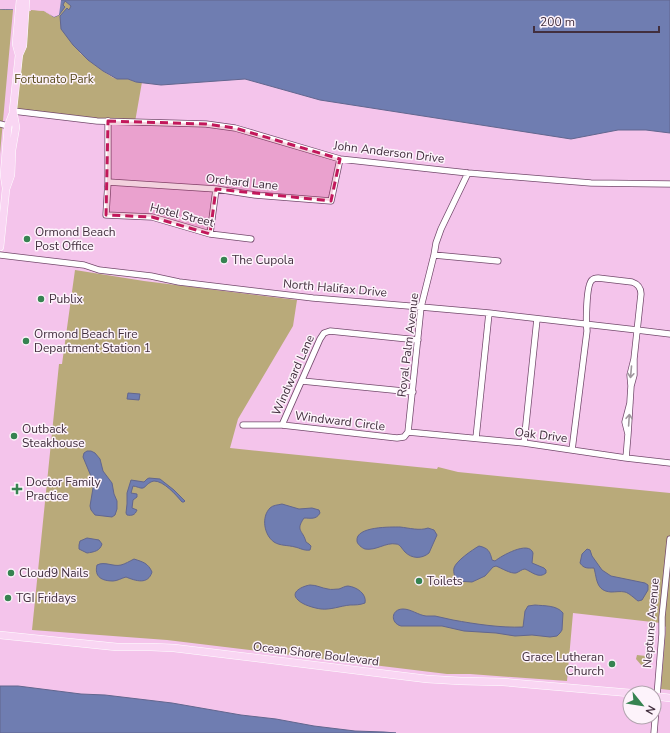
<svg xmlns="http://www.w3.org/2000/svg" width="670" height="733" viewBox="0 0 670 733" font-family="'Nunito Sans',sans-serif">
	<style>
		.green { fill: #b9aa7a }
		.water { fill: #6f7db1; stroke: #62668e }
		.pier { fill: #f4c4eb }
		.lines { fill: none; stroke-linecap: round; stroke-linejoin: round }
		.minor-casing { stroke: #734a6c; stroke-width: 7 }
		.major-casing { stroke: #fff; stroke-width: 8 }
		.minor { stroke: #fff; stroke-width: 5.5 }
		.major { stroke: #f9d6f3; stroke-width: 7 }
		.oneway { stroke: #a0979e }
		.marked { fill: #c2185b; fill-opacity: 0.2; stroke: #c2185b; stroke-width: 3; stroke-dasharray: 8 5; stroke-linejoin: round }
		.poi-dot { fill: #368351; stroke: #fdf3fb; stroke-width: 1.5 }
		.labels { text-anchor: middle; stroke-width: 3; stroke-linejoin: round; paint-order: stroke }
		.park-label { font-size: 12px; fill: #584a1c; stroke: #fdf3fb }
		.street-label { font-size: 12px; fill: #422f3e; stroke: #fdf3fb }
		.poi-label { font-size: 12px; fill: #422f3e; stroke: #fdf3fb; text-anchor: start }
	</style>
	<rect width="100%" height="100%" fill="#f4c4eb"/>
	<!-- green -->
	<path class="green" d="M65,1L72,6L69,10L67,8L80,53L103,71L112,77L117,79H128L136,82H142L135,122L13,111L26,9L44,11L52,16L65,7L62,5Z
		M0,9L13,10L0,154Z
		M75,270L144,281L297,300L293,326L238,419L230,448L437,469L438,467L458,472L670,493V690L661,689L666,627L661,623L573,613L567,681L470,674H447L167,640L32,630L46,492L59,364H62Z
		M637,655L646,656L647,657V667L642,666L636,659Z"/>
	<!-- water -->
	<path class="water" d="M0,0H670V133L646,130H618L571,139L320,100L245,79L161,85L136,82L128,79H117L103,71L88,60L73,45L61,29L60,16L67,8L69,10L71,6L65,1L63,5L65,7L59,15L54,17C51,15 47,11 43,10C30,7 14,10 0,9Z
		M128,393L140,394L139,400L127,399Z
		M87,451H91L95,453L100,459L103,471L112,483L114,494L117,501V509L115,515L112,517L95,515L91,510L90,506L93,488V481L83,457L84,453Z
		M149,478L160,479L174,490L185,501L184,502H182C176,495 164,481 154,481C148,482 146,487 143,488C141,489 136,486 133,486L131,493L137,494V497L133,500L132,508L137,510C135,515 132,516 127,515L126,513L127,504V493L131,480L144,482L147,479Z
		M282,504L299,509L312,508L319,510L320,513C316,520 311,518 304,518C295,531 303,530 306,542L309,544L311,546L310,550C304,551 300,548 295,547C288,545 280,546 274,542C264,535 261,517 270,508C273,505 278,505 282,504Z
		M400,527C409,528 420,531 428,528L434,530L437,535L429,553C422,559 412,559 405,552C402,549 400,544 396,544C386,542 376,551 365,549C362,548 357,544 357,541C355,526 392,527 400,527Z
		M87,538L99,540L102,544C100,551 94,552 87,553L79,549V545L80,541Z
		M479,546C488,548 490,551 492,560L495,561C501,556 529,540 533,553C533,556 532,560 532,563L544,568L546,570V573C539,579 532,572 525,569C522,569 519,572 516,573C511,574 501,568 496,566L493,567L485,576L472,582L457,581C455,577 453,573 454,568C456,561 472,550 479,546Z
		M587,549L590,550L592,556L602,570L611,576L645,583L648,585V590L642,600L638,601C634,598 629,593 625,592C620,591 616,592 611,592C596,591 597,579 594,568C588,568 584,569 580,563L582,554Z
		M134,559C143,562 148,563 152,572C148,585 136,581 126,577C122,578 117,581 113,581C102,581 94,577 97,565C105,561 113,567 121,565C125,564 130,561 134,559Z
		M310,585C317,585 321,588 328,589C331,590 335,589 339,589C342,588 345,586 348,586C357,587 367,594 365,603C360,605 355,605 350,605C340,606 331,610 321,609C314,608 303,605 298,600C289,592 303,586 310,585Z
		M535,605C544,606 557,605 563,613L562,630L560,633L557,636L550,637L532,635L515,636L496,633L464,631L442,626H401C390,623 391,609 403,609C411,609 418,615 426,616C429,616 432,616 435,616C441,617 447,619 453,620C475,624 501,628 523,627L525,611L528,606Z
		M0,686H18L81,694L105,695L172,703L241,715L276,719L314,726L355,731L384,732L396,733H0Z"/>
	<!-- pier -->
	<path class="pier" d="M0,0H61L59,15L54,17L44,11L31,10V11L13,12V9H0Z"/>
	<g class="lines">
		<defs>
			<path id="minor" d="M13,111L97,121L206,124L235,128L340,159L468,173L591,183L670,184
				M108,121V182L106,215L152,217L210,234L251,239
				M0,124L8,126
				M108,182L216,189L255,195L331,201L340,159
				M210,234L216,189
				M0,255L84,265L99,270L151,276L179,282L313,298L421,307L489,313L637,330L670,334
				M434,255L498,261
				M302,381L413,392
				M630,403L625,422L628,434L631,386L634,375V359L630,375L631,386
				M243,425H282L397,438L404,437L408,432
				M282,425L320,339L324,333L330,331L418,340
				M408,432L421,307L434,255L436,243L441,229L468,173
				M408,432L524,443L626,458L670,463
				M476,438L489,313
				M524,443L537,319
				M572,450L587,331C586,322 586,285 592,280C594,278 596,278 598,278L632,282C638,284 641,288 641,294L634,359
				M626,458L628,434
				M654,733L662,634V617L670,539"/>
			<path id="major" d="M19,55L16,44L20,0
				M6,188L4,175L8,126L13,113
				M0,247L6,189L11,175L12,150L16,127L13,111L19,55L23,46L26,0
				M0,635L117,647H151L174,648L427,679L461,681L503,682L630,693
				M654,696L670,698"/>
		</defs>
		<!-- minor casing -->
		<use href="#minor" class="minor-casing"/>
		<!-- major casing -->
		<use href="#major" class="major-casing"/>
		<!-- minor -->
		<use href="#minor" class="minor"/>
		<!-- major -->
		<use href="#major" class="major"/>
	</g>
	<!-- one-way arrows -->
	<defs><path id="oneway-shaft" d="M-6 0H5M1.5-3L5.5 0L1.5 3" fill="none" stroke-width="1.6" stroke-linecap="round" stroke-linejoin="round"/></defs>
	<g class="oneway">
		<use href="#oneway-shaft" transform="translate(631 372) rotate(95)"/>
		<use href="#oneway-shaft" transform="translate(629 420) rotate(-86)"/>
	</g>
	<!-- marked area -->
	<path class="marked" d="M108,121L206,124L235,128L340,159L331,201L216,189L210,234L152,217L106,215Z"/>
	<!-- markers -->
	<g class="poi-dot">
		<circle cx="27" cy="239" r="4"/>
		<circle cx="224" cy="260" r="4"/>
		<circle cx="41" cy="299" r="4"/>
		<circle cx="26" cy="341" r="4"/>
		<circle cx="14" cy="436" r="4"/>
		<path d="M15 483h4v4h4v4h-4v4h-4v-4h-4v-4h4z"/>
		<circle cx="11" cy="573" r="4"/>
		<circle cx="419" cy="581" r="4"/>
		<circle cx="8" cy="598" r="4"/>
		<circle cx="612" cy="664" r="4"/>
	</g>
	<g class="labels">
		<!-- park labels -->
		<g class="park-label">
			<text x="54" y="83">Fortunato Park</text>
		</g>
		<!-- street labels -->
		<g class="street-label">
			<text transform="translate(389 152) rotate(7)" y="4">John Anderson Drive</text>
			<text transform="translate(242 182) rotate(6)" y="4">Orchard Lane</text>
			<text transform="translate(182 215) rotate(14)" y="4">Hotel Street</text>
			<text transform="translate(335 288) rotate(5)" y="4">North Halifax Drive</text>
			<text transform="translate(408 345) rotate(-83)" y="4">Royal Palm Avenue</text>
			<text transform="translate(293 375) rotate(-66)" y="4">Windward Lane</text>
			<text transform="translate(340 421) rotate(7)" y="4">Windward Circle</text>
			<text transform="translate(541 435) rotate(7)" y="4">Oak Drive</text>
			<text transform="translate(651 623) rotate(-85)" y="4">Neptune Avenue</text>
			<text transform="translate(316 654) rotate(7)" y="4">Ocean Shore Boulevard</text>
		</g>
		<!-- poi labels -->
		<g class="poi-label">
			<text x="35" y="236">Ormond Beach<tspan x="35" dy="14">Post Office</tspan></text>
			<text x="232" y="264">The Cupola</text>
			<text x="49" y="303">Publix</text>
			<text x="34" y="338">Ormond Beach Fire<tspan x="34" dy="14">Department Station 1</tspan></text>
			<text x="22" y="433">Outback<tspan x="22" dy="14">Steakhouse</tspan></text>
			<text x="26" y="486">Doctor Family<tspan x="26" dy="14">Practice</tspan></text>
			<text x="19" y="577">Cloud9 Nails</text>
			<text x="427" y="585">Toilets</text>
			<text x="16" y="602">TGI Fridays</text>
			<text x="604" y="661" text-anchor="end">Grace Lutheran<tspan x="604" dy="14">Church</tspan></text>
		</g>
	</g>
	<!-- north arrow -->
	<g transform="translate(642 705) rotate(120)"><circle r="19" fill="#fdf3fb" stroke="#b2a5af"/>
	<path d="M0-3L7 15L0 10L-7 15Z" fill="#368351"/>
	<text y="-6" font-size="11" font-weight="bold" text-anchor="middle" fill="#422f3e">N</text>
	</g>
	<!-- scale -->
	<path d="M534 26v6h125v-6" fill="none" stroke="#422f3e" stroke-width="2"/>
	<text x="540" y="26" font-size="12" fill="#422f3e" stroke="#fdf3fb" stroke-width="3" paint-order="stroke">200 m</text>
</svg>
